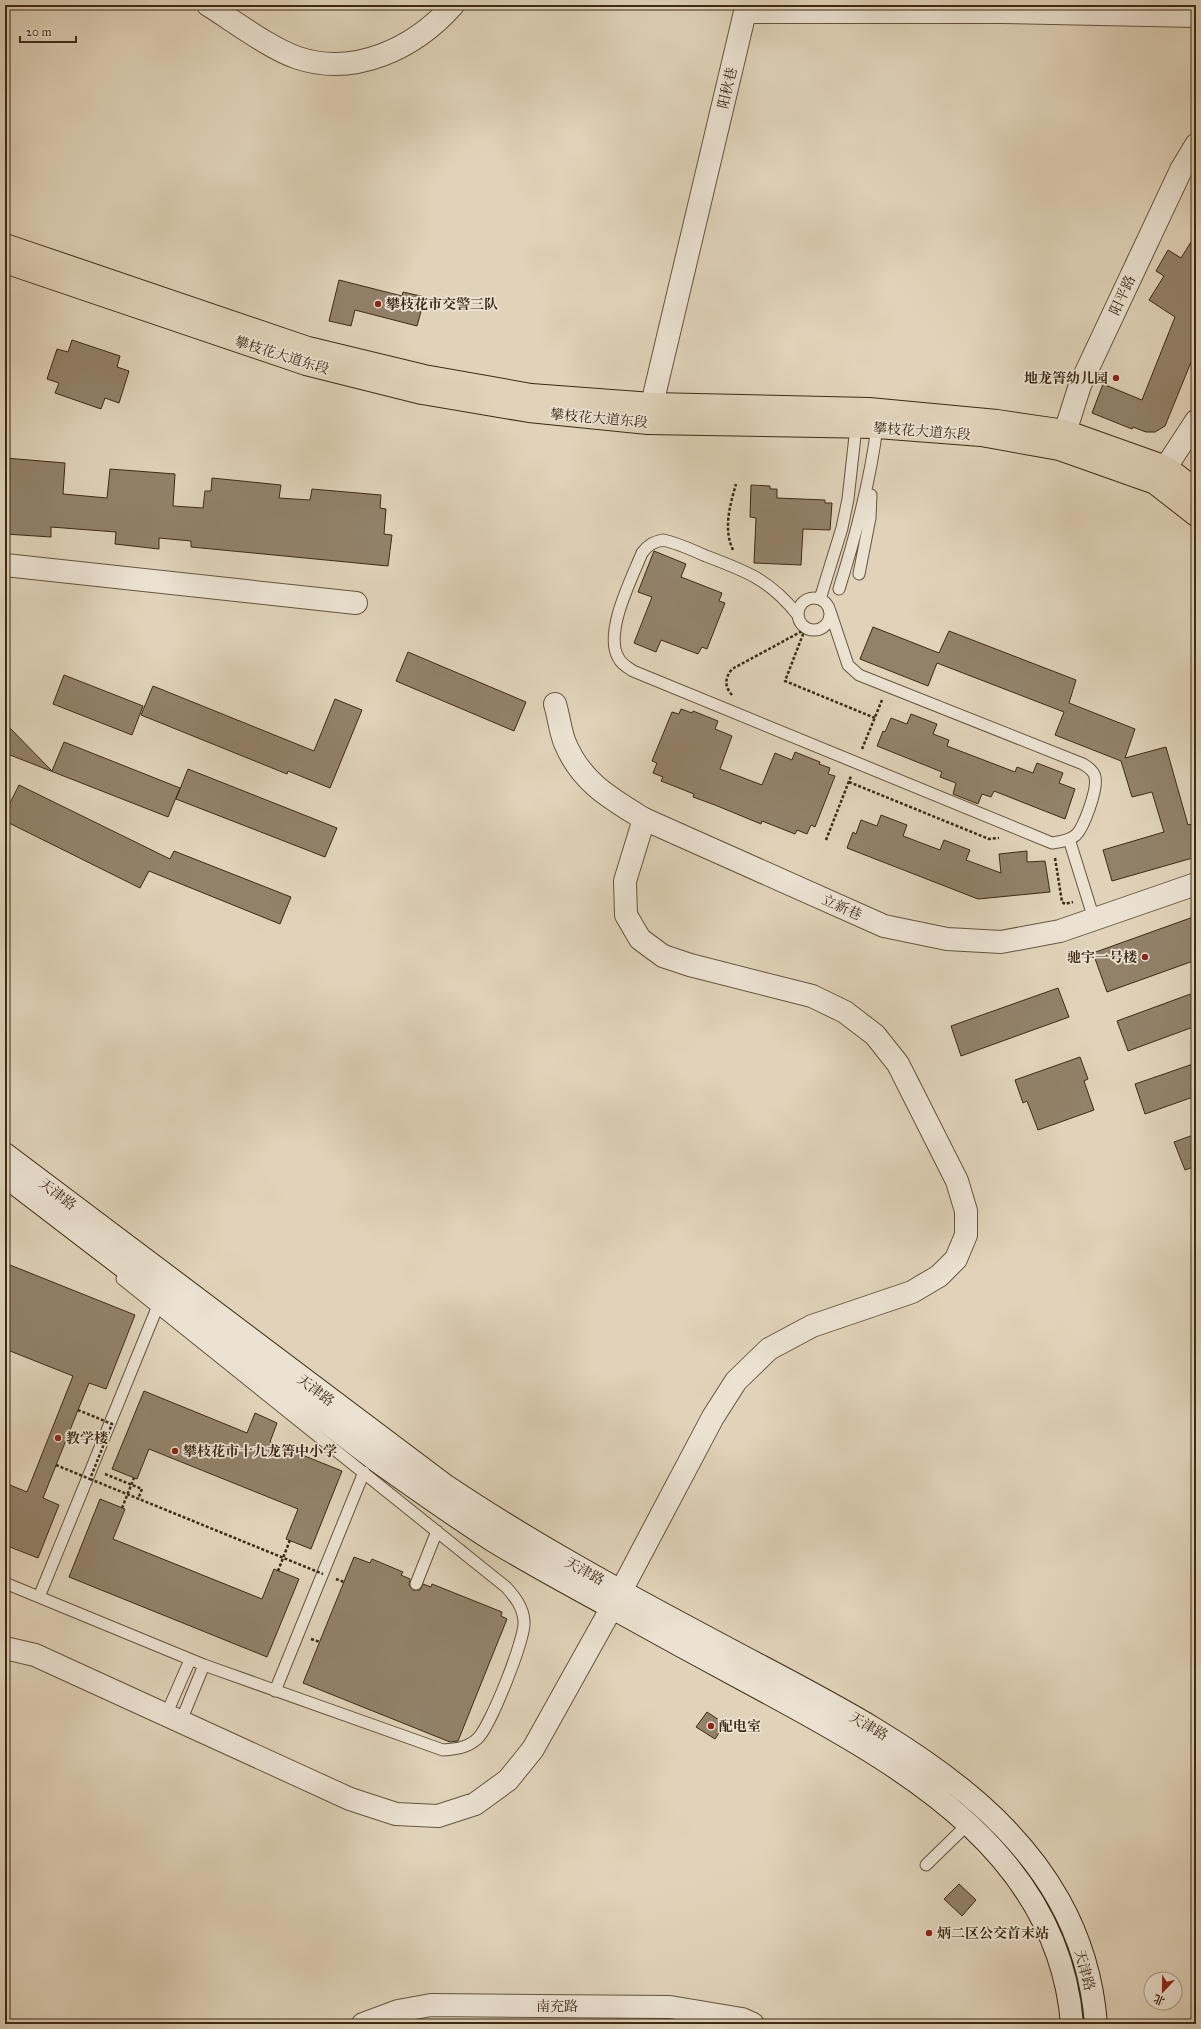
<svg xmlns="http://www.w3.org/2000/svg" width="1201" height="2029" viewBox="0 0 1201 2029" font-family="'IM FELL Great Primer','Noto Serif SC',serif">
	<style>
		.building { fill: #92826a; stroke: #3d2a14 }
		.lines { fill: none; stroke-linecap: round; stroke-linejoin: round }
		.service-casing { stroke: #66543d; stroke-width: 13 }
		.minor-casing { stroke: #66543d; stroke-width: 24 }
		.tertiary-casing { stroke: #66543d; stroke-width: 24 }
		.secondary-casing { stroke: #3d2a14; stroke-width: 24 }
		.trunk-casing { stroke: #3d2a14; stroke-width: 24 }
		.path { stroke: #3d2a14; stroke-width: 2.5; stroke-dasharray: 3 2; stroke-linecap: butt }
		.service { stroke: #ebe2d2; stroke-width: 11 }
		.minor { stroke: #ebe2d2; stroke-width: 22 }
		.tertiary { stroke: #ebe2d2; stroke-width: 22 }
		.secondary { stroke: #ebe2d2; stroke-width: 22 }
		.trunk { stroke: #e0d3b9; stroke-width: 22 }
		.path-bridge { stroke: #3d2a14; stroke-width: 2.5; stroke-dasharray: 3 2; stroke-linecap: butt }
		.poi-dot { fill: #8f2418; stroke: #ebe2d2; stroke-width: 1.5 }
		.labels { text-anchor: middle; stroke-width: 3.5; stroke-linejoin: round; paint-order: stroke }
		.street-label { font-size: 14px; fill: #3d2a14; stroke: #ebe2d2 }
		.poi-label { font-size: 14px; font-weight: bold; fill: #3d2a14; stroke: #ebe2d2; text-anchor: start }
	</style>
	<rect width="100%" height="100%" fill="#e0d3b9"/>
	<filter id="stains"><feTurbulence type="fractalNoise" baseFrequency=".005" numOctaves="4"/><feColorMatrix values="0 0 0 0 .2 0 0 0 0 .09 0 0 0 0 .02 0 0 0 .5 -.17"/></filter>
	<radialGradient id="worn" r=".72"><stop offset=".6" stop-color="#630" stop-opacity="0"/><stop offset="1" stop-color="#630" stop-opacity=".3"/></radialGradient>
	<!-- building -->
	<path class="building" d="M1196,234V350L1165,426L1155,432H1146L1133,427L1132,429L1092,413L1103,384L1142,400L1175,317L1149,300L1164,276L1156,271L1168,250L1181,258Z
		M339,280L402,296L403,292L425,297L417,326L355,310L351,326L329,321Z
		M72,340L120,356L117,367L129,371L119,403L105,398L101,409L55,393L59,383L47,379L57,349L68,352Z
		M5,458L65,463L63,494L107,498L110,469L175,474L173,506L203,508L205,491H211L212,478L281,485L279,498L310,500L312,489L381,495L380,508L386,509L384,534L392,535L388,566L191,547V541L159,538V549L115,544L116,532L51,527V537L5,534Z
		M751,485L770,486V489H777V498L825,500V503H832L830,530L803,529L801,565L754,563L756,518L750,517Z
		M654,551L686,564L681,577L722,593L719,601L725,603L707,649L702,647L698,654L661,640L656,652L634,643L652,597L638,592Z
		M873,627L939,653L949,631L1076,680L1069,703L1135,729L1125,758L1166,747L1188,825L1196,823V857L1112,881L1103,850L1164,832L1152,792L1132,797L1121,761L1055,735L1064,712L937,663L928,686L860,659Z
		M408,652L526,702L514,731L396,681Z
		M64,675L143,706L132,735L53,704Z
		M153,686L314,751L335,699L362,710L330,788L288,771L287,774L141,715Z
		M681,709L692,713L693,711L718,721L715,729L732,736L720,769L762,785L775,753L792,760L795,752L820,762L819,764L830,768L828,774L835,776L815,827L811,825L807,834L797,830L795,834L762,821L761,824L715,805L693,797L694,794L661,781L663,777L653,773L657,763L652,761L672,712L679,714Z
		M911,714L937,724L933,734L949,740L947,746L1015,772L1017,767L1033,773L1037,763L1063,773L1059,783L1075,789L1065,819L994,791L991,797L982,794L978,804L953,794L956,783L940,777L942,772L877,746L883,731L885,732L891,718L907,724Z
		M5,723L52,771L64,742L180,788L168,817L5,753Z
		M188,769L337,828L325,857L176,799Z
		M19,785L170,859L174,851L291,897L280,924L149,871L140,888L5,821V813Z
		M881,815L907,825L903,836L940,850L944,840L970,850L966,860L1001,873L999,854L1027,851V862L1045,861L1050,892L978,899L847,848L853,832L856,834L861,820L877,826Z
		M1196,916V960L1107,992L1093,953Z
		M1058,988L1069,1017L961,1056L951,1026Z
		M1196,992V1026L1128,1051L1117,1021Z
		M1080,1057L1088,1079L1084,1081L1094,1110L1038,1130L1027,1101L1023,1103L1015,1080Z
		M1196,1063V1096L1145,1114L1135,1084Z
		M1196,1134V1166L1185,1170L1174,1142Z
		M5,1263L135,1315L106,1389L89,1383L78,1410L43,1498L59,1505L38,1558L5,1545V1483L27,1492L73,1376L5,1349Z
		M144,1391L247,1433L255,1413L277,1423L270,1442L342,1471L311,1549L286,1539L298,1509L149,1449L137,1479L112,1469Z
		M100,1499L125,1509L113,1539L262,1599L274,1569L299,1579L267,1657L69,1577Z
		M354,1557L370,1563L372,1559L403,1572L401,1575L410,1579L409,1585L413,1590H420L423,1584L431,1587L432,1584L502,1612L501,1616L507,1619L458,1741L450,1742L303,1683Z
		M707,1712L725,1724L715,1739L696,1727Z
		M959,1884L976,1900L962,1916L944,1899Z"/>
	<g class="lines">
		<defs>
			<path id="service" d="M859,574L870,518L871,495
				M839,589C856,535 870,483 877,427
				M798 614a16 16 0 1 1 32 0a16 16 0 1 1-32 0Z
				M820,599L842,528L848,499L856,427
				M797,614C770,580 746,571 706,556C692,550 678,543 663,540C653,542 648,545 642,553C632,578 604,632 618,657C621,664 627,667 633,671L1052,843C1060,842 1069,841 1076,835C1084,827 1098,789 1095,777C1094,771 1088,767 1083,764L859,675L848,665L830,611
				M1069,839L1094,919
				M5,1583L204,1665L443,1750C456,1749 467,1748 477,1739C490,1728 526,1637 524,1621C523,1607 515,1597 506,1587L122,1279
				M416,1584L437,1531
				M39,1597L157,1308
				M275,1691L364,1472
				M166,1715L190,1660
				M181,1721L204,1665
				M926,1865L970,1822"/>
			<path id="minor" d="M208,5C234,21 269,48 298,58C355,77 415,48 453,5
				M1002,12L1196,16
				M648,421L745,12H1002L996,5
				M1060,448L1080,385L1181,170L1196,145
				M1166,467L1196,421
				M5,565L356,603
				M555,704C559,717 560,731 565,743C581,782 610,798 644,819L884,926L947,939L1001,942L1060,931L1196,884
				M363,2024L398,2011L431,2005L670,2007L742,2019L753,2024"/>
			<path id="tertiary" d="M5,1648L35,1655L350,1799L396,1814L438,1816L475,1804L508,1780L533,1749L621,1591L713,1417L736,1381L769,1349L812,1326L912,1292L939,1276L956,1259L966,1235V1211L957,1181L898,1064L875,1035L845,1012L812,996L690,965L663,956L640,939L626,915L625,881L644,819"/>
			<path id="secondary" d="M5,1154L446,1486C534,1545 627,1595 721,1645C879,1730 1080,1818 1096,2024
				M5,1176L377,1461C415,1488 453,1515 492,1540C533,1565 576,1588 618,1611C672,1641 727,1671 781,1700C913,1772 1059,1858 1072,2024"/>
			<path id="trunk" d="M5,245L308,348L424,376L531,395L652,404L869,409L997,421L1065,431L1166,467L1196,490
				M5,262L306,364L422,393L529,411L648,423L877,427L981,435L1059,449L1155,483L1196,515"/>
		</defs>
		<!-- service casing -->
		<use href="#service" class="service-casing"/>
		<!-- minor casing -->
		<use href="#minor" class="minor-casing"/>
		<!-- tertiary casing -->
		<use href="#tertiary" class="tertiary-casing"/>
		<!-- secondary casing -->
		<use href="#secondary" class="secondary-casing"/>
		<!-- trunk casing -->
		<use href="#trunk" class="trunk-casing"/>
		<!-- path -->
		<path class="path" d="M733,550C723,529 730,505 736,484
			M805,629L785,681L875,718
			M732,695C724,686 725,678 732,669L806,629
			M862,749L882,700
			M849,782L989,839L999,838
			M826,840L851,776
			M1055,858L1062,902L1065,904L1073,902
			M105,1474L142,1489L138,1499
			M278,1571L290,1540
			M336,1579L344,1582
			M311,1639L320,1642"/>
		<!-- service -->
		<use href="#service" class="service"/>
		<!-- minor -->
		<use href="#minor" class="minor"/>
		<!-- tertiary -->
		<use href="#tertiary" class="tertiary"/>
		<!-- secondary -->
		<use href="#secondary" class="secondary"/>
		<!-- trunk -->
		<use href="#trunk" class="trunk"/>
		<!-- path-bridge -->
		<path class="path-bridge" d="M56,1465L90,1479L112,1424L78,1410
			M90,1479L323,1574
			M122,1508L134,1478"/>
	</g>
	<!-- markers -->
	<g class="poi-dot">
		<circle cx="378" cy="304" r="4"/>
		<circle cx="1116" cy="378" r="4"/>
		<circle cx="1145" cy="957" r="4"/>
		<circle cx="58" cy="1438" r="4"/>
		<circle cx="175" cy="1451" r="4"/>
		<circle cx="711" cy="1726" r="4"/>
		<circle cx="929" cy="1933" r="4"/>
	</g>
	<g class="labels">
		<!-- street labels -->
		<g class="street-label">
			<text transform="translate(727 88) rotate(-77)" y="5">阳秋巷</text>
			<text transform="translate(1122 295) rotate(-65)" y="5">阳平路</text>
			<text transform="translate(282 355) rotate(17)" y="5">攀枝花大道东段</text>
			<text transform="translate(599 418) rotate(5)" y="5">攀枝花大道东段</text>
			<text transform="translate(922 431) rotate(4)" y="5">攀枝花大道东段</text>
			<text transform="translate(842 907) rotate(24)" y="5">立新巷</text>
			<text transform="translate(58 1194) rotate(37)" y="5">天津路</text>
			<text transform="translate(316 1390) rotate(37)" y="5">天津路</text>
			<text transform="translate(585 1571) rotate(29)" y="5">天津路</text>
			<text transform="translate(869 1726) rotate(30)" y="5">天津路</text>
			<text transform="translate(1085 1970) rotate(75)" y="5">天津路</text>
			<text x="557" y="2011">南充路</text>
		</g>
		<!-- poi labels -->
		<g class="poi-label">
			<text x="386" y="309">攀枝花市交警三队</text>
			<text x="1108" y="383" text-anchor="end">地龙箐幼儿园</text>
			<text x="1137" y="962" text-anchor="end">驰宇一号楼</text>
			<text x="66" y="1443">教学楼</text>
			<text x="183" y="1456">攀枝花市十九龙箐中小学</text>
			<text x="719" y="1731">配电室</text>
			<text x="937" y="1938">炳二区公交首末站</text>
		</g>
	</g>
	<!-- margin -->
	<rect width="1201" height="2029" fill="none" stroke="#e0d3b9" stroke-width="20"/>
	<rect x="6" y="6" width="1189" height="2017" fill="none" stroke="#3d2a14" stroke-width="2"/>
	<rect x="10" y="10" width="1181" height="2009" fill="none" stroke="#3d2a14"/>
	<!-- north arrow -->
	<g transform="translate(1163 1991) rotate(202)"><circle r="19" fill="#ebe2d2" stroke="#a59886"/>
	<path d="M0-3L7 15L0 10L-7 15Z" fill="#8f2418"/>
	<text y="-6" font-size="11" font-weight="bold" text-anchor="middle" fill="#3d2a14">北</text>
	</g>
	<!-- scale -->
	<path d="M20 36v6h56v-6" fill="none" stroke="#3d2a14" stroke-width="2"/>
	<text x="26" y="36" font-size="12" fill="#3d2a14" stroke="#ebe2d2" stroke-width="3" paint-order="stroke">20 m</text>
	<rect width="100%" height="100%" filter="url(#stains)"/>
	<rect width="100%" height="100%" fill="url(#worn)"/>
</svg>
